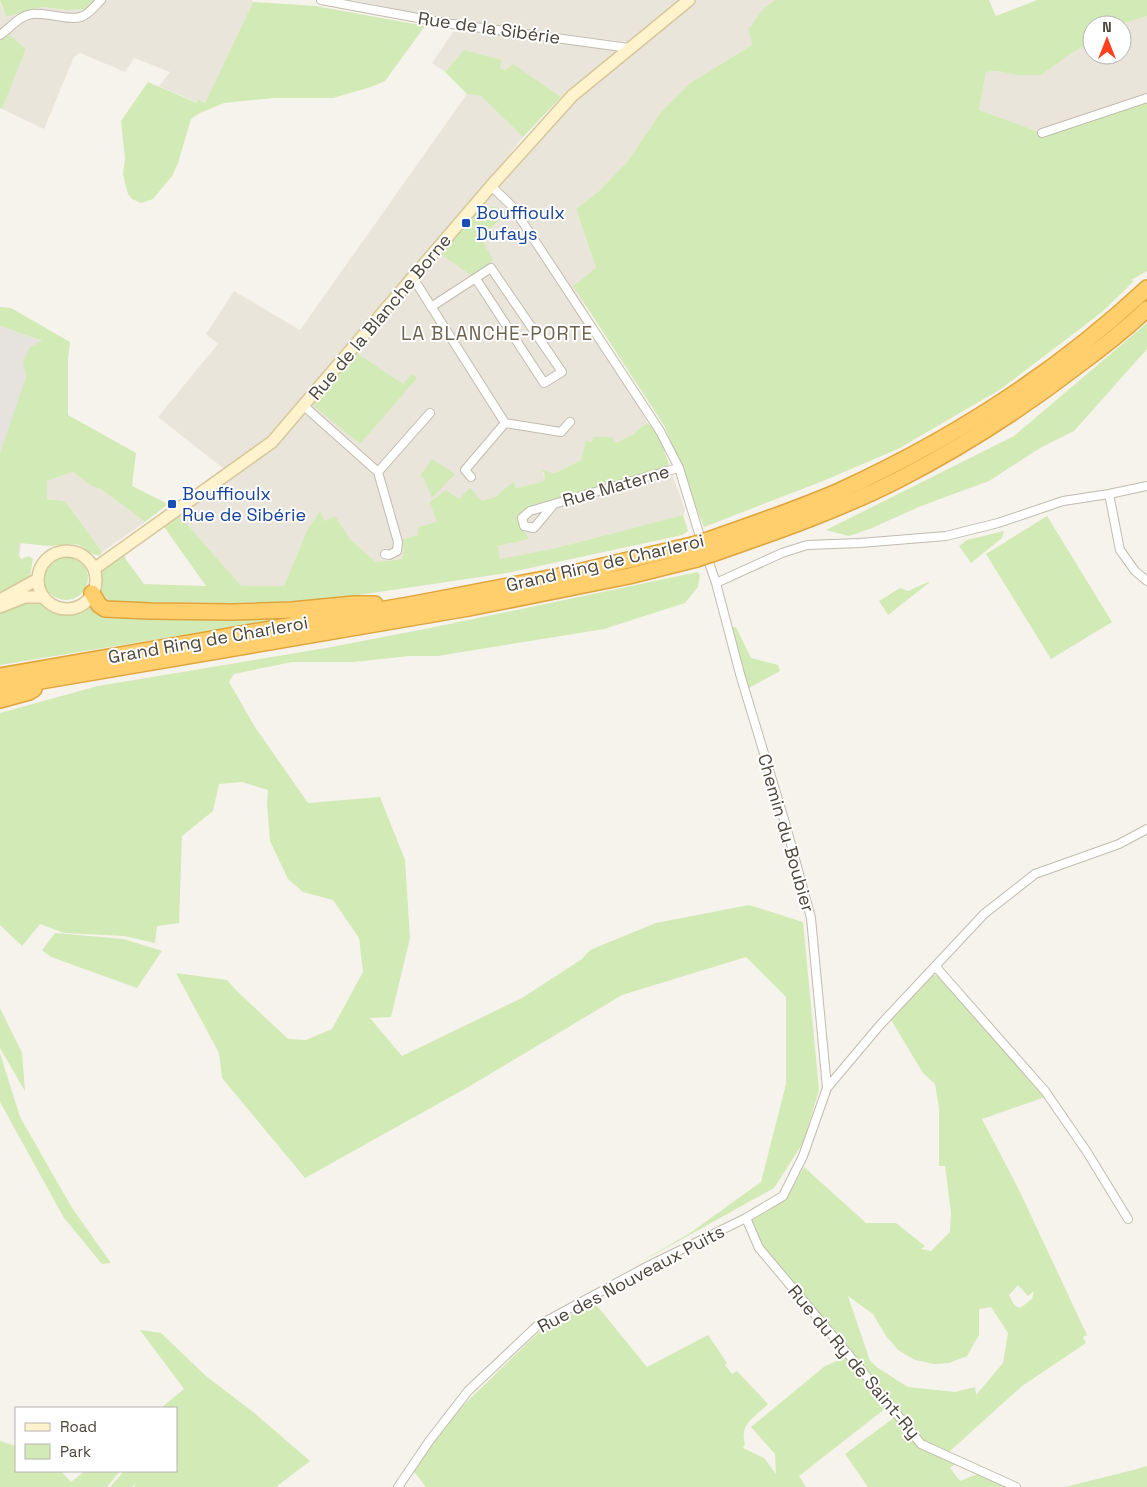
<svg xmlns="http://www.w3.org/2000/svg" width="1147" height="1487" viewBox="0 0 1147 1487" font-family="'Space Grotesk',sans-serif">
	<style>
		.residential { fill: #eae5da }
		.industrial { fill: #e6e2dd }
		.green { fill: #d2eab5; fill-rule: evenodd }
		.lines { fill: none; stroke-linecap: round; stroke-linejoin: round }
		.street-casing { stroke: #c2bbae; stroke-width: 10 }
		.secondary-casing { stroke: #d6c79b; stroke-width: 14 }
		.highway-casing { stroke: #e0a43c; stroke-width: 18 }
		.street { stroke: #fff; stroke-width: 8 }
		.secondary { stroke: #fff3cd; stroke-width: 11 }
		.highway { stroke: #ffcf6e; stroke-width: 15 }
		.highway-bridge-casing { stroke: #e0a43c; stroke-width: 18; stroke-linecap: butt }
		.highway-bridge { stroke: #ffcf6e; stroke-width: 15 }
		.transit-dot { fill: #1a4fb4; stroke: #fff; stroke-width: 2 }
		.labels { text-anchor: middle; stroke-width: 4; stroke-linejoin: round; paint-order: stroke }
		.street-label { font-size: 18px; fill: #4b4439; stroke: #fff }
		.transit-label { font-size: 18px; fill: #164399; stroke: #fff; text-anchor: start }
		.neighbourhood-label { font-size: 19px; letter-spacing: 1px; fill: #6e6250; stroke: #fff }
	</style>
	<rect width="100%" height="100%" fill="#f6f3ec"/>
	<!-- residential -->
	<path class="residential" d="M94,0H252L253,2L205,103L198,101V103L159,86L170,72L134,58L125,72L80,53L74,57L44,129L2,109L26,49L0,35V3L6,17L43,7L66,10L86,9Z
		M354,0H682L627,42L438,18Z
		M693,0H775L763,9L752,45L690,83L661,112L627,162L599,191L576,209L596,268L574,286L648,424L642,426L635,434L616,444L587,441L581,460L555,473L542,471L546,481L516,488L514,481L495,497L438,522L418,527V535L404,547L402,559L376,562L350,539L335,517L325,521L320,512L307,532L284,586H240L179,515L271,446L567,102Z
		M1147,16V98L1042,133L979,110L986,72L998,71L1016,75L1066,57L1092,41V55H1122V25H1118Z
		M469,31L617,50L576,87L561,97L513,65L505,70L500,68L502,60L464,50L445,72L432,63L453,32Z
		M467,94L481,96L523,137L492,177L266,439L224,469L158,417L218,344L206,334L234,291L300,330Z
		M669,465L685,510L683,515L556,548L500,560L497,546L525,540L529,537L521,527L519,521L523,512L529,508Z
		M73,472L91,486L101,489L145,522L102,552L68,505L63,501L47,499L46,481Z"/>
	<!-- industrial -->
	<path class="industrial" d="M0,326L49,344L30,490L16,575L0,587Z"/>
	<!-- green -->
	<path class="green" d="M0,0H94L86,9L66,10L43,7L6,17Z
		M775,0H989L996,16L1037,0H1147V16L1118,25H1092V41L1066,57L1041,75H1016L998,71L986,72L979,110L1042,133L1041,137L1147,101V271L1131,280L1134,281L1102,312L1001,389L898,449L823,481L704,527L665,427L573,286L596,268L576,209L599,191L627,162L661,112L690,83L752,45L749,29L763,9Z
		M253,2L316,6L425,26L385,81L371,87L333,98H274L224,103L200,113L191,119L178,163L172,176L153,199L141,203L132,199L128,194L125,183L123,174L125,159L121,121L148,82L197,103L198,100L205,103Z
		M6,32L26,49L2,109L0,108V35Z
		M464,50L502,60L500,68L505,70L513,64L561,97L523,137L481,96L467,94L445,72Z
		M480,207H495L509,211L481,237L493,261L472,276L438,252Z
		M0,307L11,308L70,342L68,360V415L136,453L132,486L168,504L145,522L101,489L91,486L73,472L47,481V499L63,501L68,505L102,552L99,556L88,552L79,545L73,544L49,546L19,543L18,554L21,559L29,556L33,559L30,576L0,597V454L26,377L23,362L30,347L42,341L0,326Z
		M1147,323V349L1074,431L1040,448L989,481L921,506L872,528L849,536L826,530L1014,436Z
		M355,352L403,384L412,374L417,378L360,444L314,406L315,402Z
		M648,424L657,429L669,465L529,508L523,512L519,521L521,527L529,538L525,540L498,546L500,559L556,548L683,515L688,531L682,535L507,573L318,601L227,603L104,602L98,591L103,568L122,551L127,561L144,584L206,586L162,524L179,515L241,586H284L307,531L320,511L325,521L335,516L350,539L376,562L402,559L404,547L402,540L418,535V527L437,522L430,502L446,490L459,499L470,488L482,501L495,497L514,481L516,488L545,481L544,473L541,470L555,473L581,460L586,441L592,442L593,437H612L616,443L634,434L642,426Z
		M432,459L455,474L432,498L424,478L420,476Z
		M1047,516L1112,622L1051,659L986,554Z
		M1004,531L1002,538L971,563L959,546L967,540Z
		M44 578a22 22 0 1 1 44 0a22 22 0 1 1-44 0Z
		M698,572L700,575L698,587L685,603L604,629L438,656H409L354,662H292L234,674L229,682L255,727L308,803L380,797L405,860L410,938L391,1017L370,1018L402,1056L522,998L582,959L590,950L656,923L749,905L803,922L819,1090L803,1143L774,1188L630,1268L690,1233L761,1182L786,1084V997L746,957L622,995L470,1086L305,1178L222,1078L219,1053L176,973L227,980L237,991L288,1039L306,1040L332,1029L363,972L359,938L333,900L303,892L288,879L270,841L267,803L268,790L242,782L219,784L213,811L182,836L179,923L157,926L155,943L124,936L64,933L40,924L22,946L0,925V713L98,686L326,648L430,628Z
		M928,582H930L888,615L879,601L900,588L908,591Z
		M34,598C54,615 68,617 90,604L282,614L280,619L0,665V612Z
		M736,627L751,658L778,665L780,671L749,688L733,637L731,628Z
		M55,933L124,939L162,951L137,988L51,957L42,950Z
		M934,975L939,976L1048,1096L982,1119L1018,1188L1087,1335L1083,1337L1086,1343L1022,1386L949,1452L923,1441L760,1246L751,1220L787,1198L804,1167L866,1223H896L925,1246L921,1249L931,1251L950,1232L951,1213L945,1166H939V1108L935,1084L923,1073L891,1020L929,978ZM1018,1285L1028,1296L1034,1291L1032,1299L1020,1308L1014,1305L1009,1295ZM848,1296L873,1314L886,1336L898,1350L915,1360L934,1364L949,1363L967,1356L979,1335V1309L991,1307L1008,1333L1003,1363L976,1395L975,1387L955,1392L908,1387L878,1368L870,1361Z
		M0,1008L22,1053L25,1091L0,1048Z
		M0,1053L20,1117L72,1208L111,1263L102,1264L64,1218L0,1102Z
		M594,1302L647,1367L708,1335L727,1363L725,1365L732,1374L737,1371L768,1404C754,1418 739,1424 745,1444L743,1448L764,1458L776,1474L775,1454L751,1427L825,1366L847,1357L886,1408L799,1476L806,1487H426L413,1470L443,1425L538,1333Z
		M140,1330L161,1333L206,1376L253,1412L310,1461L276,1487H134L136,1483L132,1487H110L124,1471H176V1408H161L184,1389Z
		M895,1417L921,1446L955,1464L950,1468L960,1481L978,1474L1005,1487H868L845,1454Z
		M0,1441L16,1446V1471H61L71,1482L85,1471H120L107,1487H0Z
		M1147,1466V1487H1065L1137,1469Z"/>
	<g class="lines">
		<defs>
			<path id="street" d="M321,0L445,23L629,48
				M0,35C11,28 18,16 32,14C46,12 73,22 83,16C90,13 96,5 101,0
				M1042,133L1147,98
				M491,186L512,206L660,431L679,468L702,543
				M411,278L415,281L505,423L561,432L570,422
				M431,307L491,268L562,372L544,383L476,279
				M304,406L378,472L398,542L397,551L389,555L385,554
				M378,472L430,413
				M471,477L465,470L505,423
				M1109,494L1120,550L1135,571L1147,581
				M554,504L534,528L524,526L522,518L530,511L667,471L679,468
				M706,554L716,583L740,674L786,826L811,918L827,1088
				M716,583L782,553L807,545L860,543L946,536L998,523L1063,501L1109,494L1147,486
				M935,966L1045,1091L1087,1152L1128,1219
				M746,1218L759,1248L859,1367L921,1444L1016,1487
				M398,1487L430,1440L468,1391L537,1326L648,1266L746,1218L783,1196L803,1156L827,1088L880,1025L984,914L1035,874L1119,844L1147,829"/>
			<path id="secondary" d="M38 580a29 29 0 1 1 58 0a29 29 0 1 1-58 0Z
				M94,569L272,442L491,186L572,96L689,0
				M0,600L38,579
				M0,607L25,597H44"/>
			<path id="highway" d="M708,540C752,524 796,510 839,491C951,440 1057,372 1147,288
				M712,554C775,532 839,510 898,480C962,447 1023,408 1080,364C1103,347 1126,329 1147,309
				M92,593L99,605L105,609L150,611L231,612L292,610L354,604H375
				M0,676L414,604L565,575L692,545
				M0,688L469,608L629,576L697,559
				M0,700L29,692L34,689"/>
		</defs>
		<!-- street casing -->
		<use href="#street" class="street-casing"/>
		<!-- secondary casing -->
		<use href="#secondary" class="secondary-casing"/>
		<!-- highway casing -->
		<use href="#highway" class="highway-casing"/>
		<!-- street -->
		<use href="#street" class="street"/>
		<!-- secondary -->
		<use href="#secondary" class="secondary"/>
		<!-- highway -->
		<use href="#highway" class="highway"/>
		<defs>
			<path id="highway-bridge" d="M692,545L708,540
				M697,559L712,554"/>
		</defs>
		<!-- highway-bridge casing -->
		<use href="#highway-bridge" class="highway-bridge-casing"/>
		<!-- highway-bridge -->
		<use href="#highway-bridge" class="highway-bridge"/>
	</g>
	<!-- markers -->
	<g class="transit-dot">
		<rect x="461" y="218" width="10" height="10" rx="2.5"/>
		<rect x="167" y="499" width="10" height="10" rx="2.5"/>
	</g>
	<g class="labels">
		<!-- street labels -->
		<g class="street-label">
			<text transform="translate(489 28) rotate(8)" y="6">Rue de la Sibérie</text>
			<text transform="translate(380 317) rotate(-50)" y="6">Rue de la Blanche Borne</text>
			<text transform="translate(616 486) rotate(-16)" y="6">Rue Materne</text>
			<text transform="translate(605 563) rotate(-13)" y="6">Grand Ring de Charleroi</text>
			<text transform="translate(208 640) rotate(-10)" y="6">Grand Ring de Charleroi</text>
			<text transform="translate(786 833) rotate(74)" y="6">Chemin du Boubier</text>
			<text transform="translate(631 1279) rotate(-28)" y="6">Rue des Nouveaux Puits</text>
			<text transform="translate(854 1362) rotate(50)" y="6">Rue du Ry de Saint-Ry</text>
		</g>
		<!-- transit labels -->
		<g class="transit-label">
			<text x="476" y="219">Bouffioulx<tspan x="476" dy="21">Dufays</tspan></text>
			<text x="182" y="500">Bouffioulx<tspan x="182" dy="21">Rue de Sibérie</tspan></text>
		</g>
		<!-- neighbourhood labels -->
		<g class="neighbourhood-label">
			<text x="497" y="340">LA BLANCHE-PORTE</text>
		</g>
	</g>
	<!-- legend -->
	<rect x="15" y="1407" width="162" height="65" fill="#ffffff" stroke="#b7b4b0"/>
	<rect x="25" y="1423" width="25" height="8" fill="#fff3cd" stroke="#b7b4b0"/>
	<text x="60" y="1432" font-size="15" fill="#4b4439">Road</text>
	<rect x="25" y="1444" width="25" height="15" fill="#d2eab5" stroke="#b7b4b0"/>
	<text x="60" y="1457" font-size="15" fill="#4b4439">Park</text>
	<!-- north arrow -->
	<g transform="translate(1107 40)"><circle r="24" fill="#ffffff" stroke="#b7b4b0"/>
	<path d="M0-4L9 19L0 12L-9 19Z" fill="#fc3f1d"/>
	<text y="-8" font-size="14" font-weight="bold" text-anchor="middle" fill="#4b4439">N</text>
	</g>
</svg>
